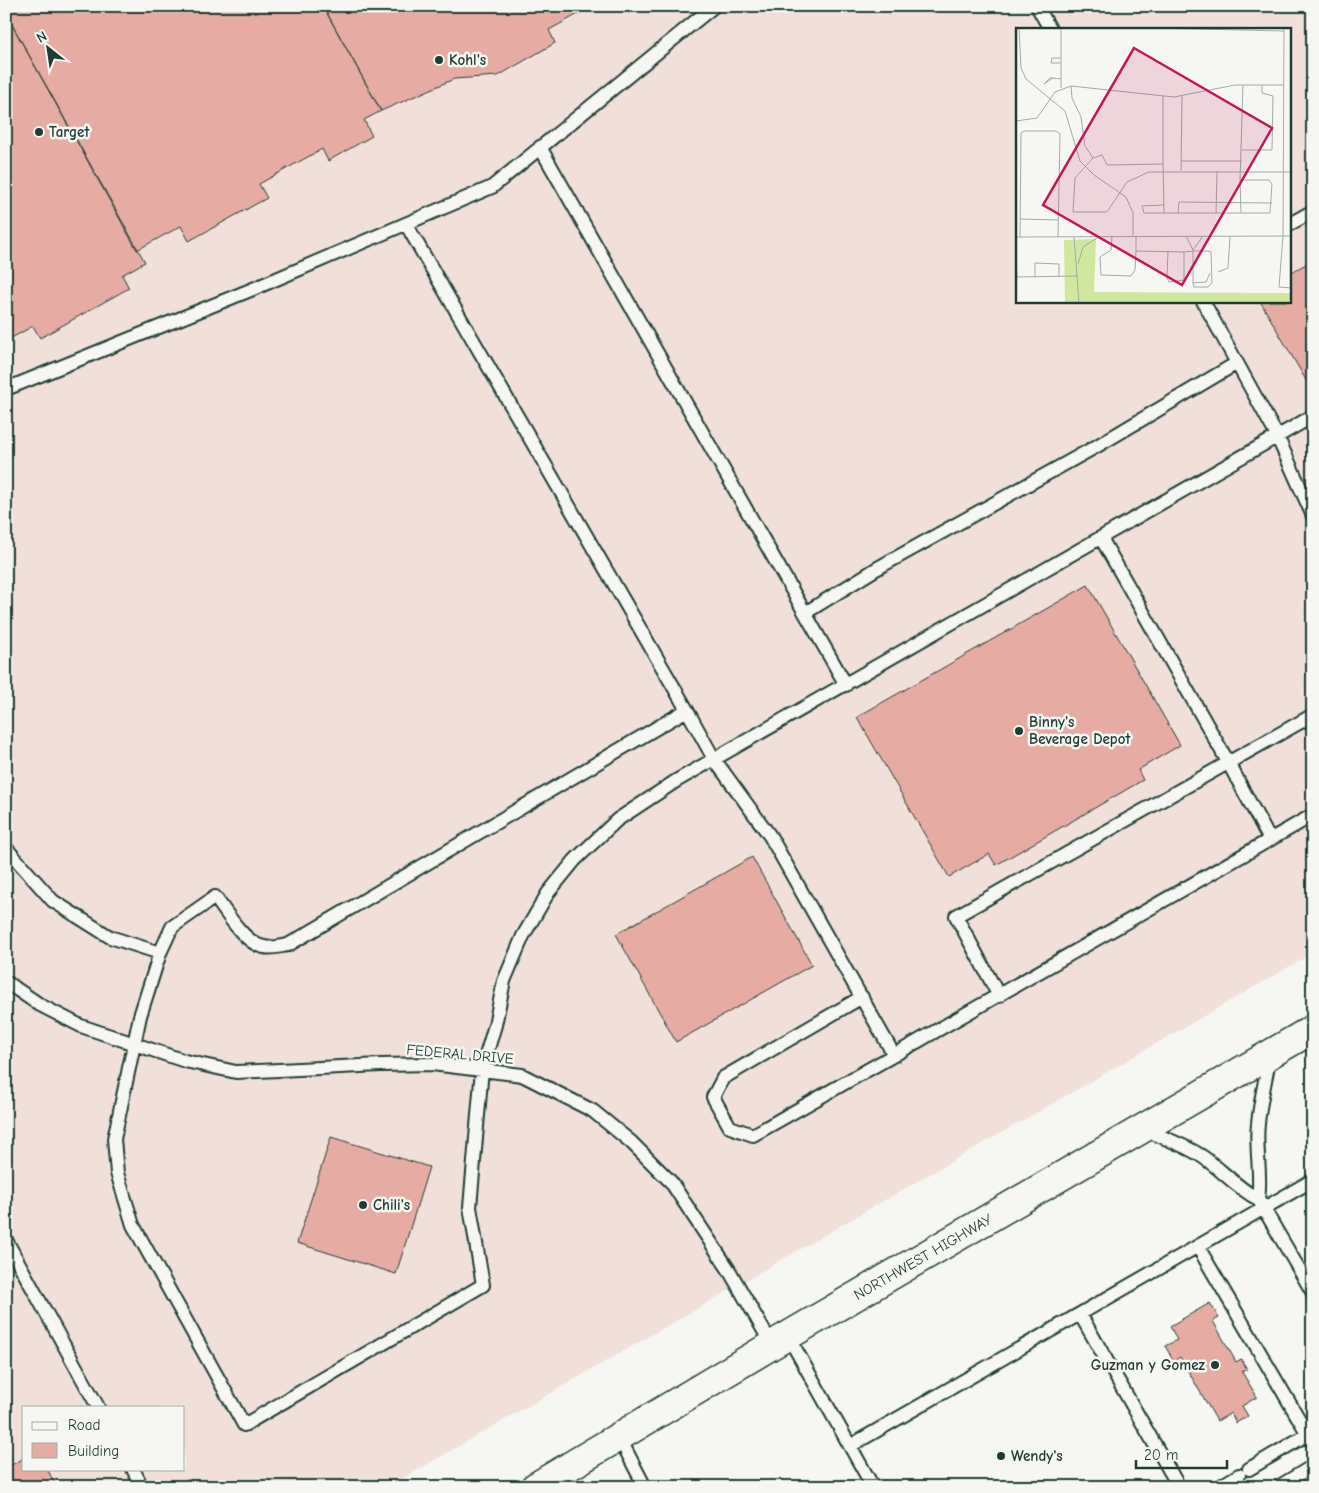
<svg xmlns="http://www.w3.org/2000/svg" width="1319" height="1493" viewBox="0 0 1319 1493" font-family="'Comic Neue',sans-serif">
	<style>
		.built { fill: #f1e0da; fill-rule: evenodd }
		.building { fill: #e6aca3; stroke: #1f3d34 }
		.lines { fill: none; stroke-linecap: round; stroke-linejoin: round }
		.service-casing { stroke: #1f3d34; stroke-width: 16 }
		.primary-casing { stroke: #1f3d34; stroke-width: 31 }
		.service { stroke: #f6f6f2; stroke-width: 12 }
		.primary { stroke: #f6f6f2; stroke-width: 28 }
		.poi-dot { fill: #1f3d34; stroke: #f6f6f2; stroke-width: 2 }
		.labels { text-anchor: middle; stroke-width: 5; stroke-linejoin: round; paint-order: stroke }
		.poi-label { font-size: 15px; font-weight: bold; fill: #1f3d34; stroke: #f6f6f2; text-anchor: start }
		.street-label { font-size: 15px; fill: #1f3d34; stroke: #f6f6f2 }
		.inset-road { fill: none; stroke: #a0aca6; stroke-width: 1 }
		.view { fill: #c2185b; fill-opacity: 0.15; stroke: #c2185b; stroke-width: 2.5 }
		.inset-edge { fill: none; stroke: #1f3d34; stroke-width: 2.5 }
	</style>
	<rect width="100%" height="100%" fill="#f6f6f2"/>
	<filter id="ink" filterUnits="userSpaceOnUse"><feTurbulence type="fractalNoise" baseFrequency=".02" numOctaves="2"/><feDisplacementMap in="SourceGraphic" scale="10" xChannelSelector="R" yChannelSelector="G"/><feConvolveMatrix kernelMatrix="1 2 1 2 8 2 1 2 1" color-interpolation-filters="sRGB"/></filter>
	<g filter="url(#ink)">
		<!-- built -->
		<path class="built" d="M6,6H1313V953L388,1487H6ZM1018,29H1290V301H1018ZM24,1407H184V1469H24Z"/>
		<!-- building -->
		<path class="building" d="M6,6H323L381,111L364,120L372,136L328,161L322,149L259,184L267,198L189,241L181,226L137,250L6,14Z
			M323,6H593L549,30L555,43L498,76L454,79L381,111Z
			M6,14L145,262L122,275L129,288L40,338L33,326L6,341Z
			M1313,260V379L1307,382L1260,301H1290V273Z
			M1088,585L1180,745L1138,770L1143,780L996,865L989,854L949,877L857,717Z
			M752,857L812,965L676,1042L616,934Z
			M331,1137L429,1167L396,1274L297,1243Z
			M1210,1303L1219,1318L1213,1321L1236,1362L1241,1359L1247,1369L1242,1372L1257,1397L1242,1406L1248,1416L1236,1423L1231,1413L1217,1421L1180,1357L1174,1361L1165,1346L1177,1340L1170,1326Z
			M24,1458V1469H47L57,1487H6V1468Z"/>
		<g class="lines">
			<defs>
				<path id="service" d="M1037,6L1050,29
					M540,147L846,685
					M406,224L687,710
					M1290,224L1313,211
					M1203,301L1277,436L1313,516
					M6,389L253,289L492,187L714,6
					M1101,538L1228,762L1270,840
					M805,613L876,569L1097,446L1237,363
					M6,848L53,901L110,937L160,953L140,1016L114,1139L117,1173L133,1225L244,1425L483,1285L470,1207L482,1069L495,1025L504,981L523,936L548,893L575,860L617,820L676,781L1313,416
					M160,953L172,927L215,897C226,912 245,944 264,947C271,949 281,946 288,945L687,710L714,759L770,836L894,1055L1313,815
					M6,982L40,1005L81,1026L185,1061L236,1072L381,1065L432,1064L522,1075L593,1111L631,1142L671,1182L729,1270L772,1345
					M999,996L956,916L1313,715
					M862,997L723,1078L713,1097L730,1127L753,1135L894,1055
					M1143,1129C1161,1137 1186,1145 1203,1157C1222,1170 1237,1188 1258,1199L1313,1293
					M1258,1199C1262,1174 1255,1149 1258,1124C1260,1101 1266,1078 1270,1055
					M6,1240L98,1407
					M1198,1247L1313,1443
					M1080,1314L1179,1487
					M788,1336L850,1446L1313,1180
					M619,1437L645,1487
					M850,1446L873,1487
					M133,1469L142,1487
					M1249,1469L1308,1434
					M1219,1487L1239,1475
					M1278,1487L1313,1466"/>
				<path id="primary" d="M535,1487L772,1345L1313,1029"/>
			</defs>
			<!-- service casing -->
			<use href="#service" class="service-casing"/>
			<!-- primary casing -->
			<use href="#primary" class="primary-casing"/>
			<!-- service -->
			<use href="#service" class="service"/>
			<!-- primary -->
			<use href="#primary" class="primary"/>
		</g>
	</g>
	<!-- markers -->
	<g class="poi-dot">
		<circle cx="439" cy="60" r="5"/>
		<circle cx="39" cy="132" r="5"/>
		<circle cx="1019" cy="731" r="5"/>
		<circle cx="363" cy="1205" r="5"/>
		<circle cx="1215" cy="1365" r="5"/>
		<circle cx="1001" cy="1456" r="5"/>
	</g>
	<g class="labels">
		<!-- poi labels -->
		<g class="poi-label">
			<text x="449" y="65">Kohl's</text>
			<text x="49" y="137">Target</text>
			<text x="1029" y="727">Binny's<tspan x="1029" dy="17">Beverage Depot</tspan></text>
			<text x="373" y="1210">Chili's</text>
			<text x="1205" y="1370" text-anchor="end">Guzman y Gomez</text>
			<text x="1011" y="1461">Wendy's</text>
		</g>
		<!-- street labels -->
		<g class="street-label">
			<text transform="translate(460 1054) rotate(5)" y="5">FEDERAL DRIVE</text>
			<text transform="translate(923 1257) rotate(-30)" y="5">NORTHWEST HIGHWAY</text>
		</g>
	</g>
	<!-- overview -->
	<g transform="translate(1016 28)">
		<rect width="275" height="275" fill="#f6f6f2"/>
		<path d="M80,211L78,264L275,265V275H49L48,212Z" fill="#cfe89e"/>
		<path class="inset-road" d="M3,0L5,40L10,51L49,83L64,133L78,147L110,169L117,185V208M135,0L268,3M268,0L267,208L263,259L275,260M45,30H36L35,35H45M37,50L28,56L34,50H37L45,51M55,58L56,70L65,89L69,118L77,130L59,150L57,184H91L111,154L133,144H275M45,60V0M147,68V136M0,93L21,90L39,64L55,58L158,69L219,57H268M226,122H256L257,68L246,65V57M77,130L86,127L91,137L147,136L148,185H225M165,133H226M165,143L166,68M224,152H253L256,156L254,185H225L224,152L227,57M148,185H128L126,178L148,177M162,185L163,174L256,175M200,185L201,143M4,191L43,192M96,208L95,222L84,229L85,247L115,248L119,242L120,223M120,208V223L168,224L177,223H192L195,224L196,255L192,259H178L177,255V222L170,208M0,209L275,208M4,209L5,105L8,103H40L44,106L42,209M58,209L63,275M177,222L187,208M0,229L1,249M62,236L67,219L81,210M202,244L212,240L214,208M0,249L62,248M19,249V235L43,236V248M151,250L153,254L168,252V224M151,250L152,223M177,255L190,254L194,245"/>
		<path class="view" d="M118,20L256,100L166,257L27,177Z"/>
		<rect width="275" height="275" class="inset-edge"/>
	</g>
	<!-- margin -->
	<rect width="1319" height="1493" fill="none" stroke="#f6f6f2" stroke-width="25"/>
	<rect x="12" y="12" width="1294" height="1468" fill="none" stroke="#1f3d34" stroke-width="2" filter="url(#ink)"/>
	<!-- legend -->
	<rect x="22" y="1406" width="162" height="65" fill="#f6f6f2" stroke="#a0aca6"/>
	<rect x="32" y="1422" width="25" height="8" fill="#f6f6f2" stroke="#a0aca6"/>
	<text x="68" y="1430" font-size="15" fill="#1f3d34">Road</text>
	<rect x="32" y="1443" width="25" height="15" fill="#e6aca3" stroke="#a0aca6"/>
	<text x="68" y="1456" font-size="15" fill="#1f3d34">Building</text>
	<!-- north arrow -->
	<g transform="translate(48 48) rotate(330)" stroke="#f6f6f2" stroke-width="4" paint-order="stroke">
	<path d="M0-4L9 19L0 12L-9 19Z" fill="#1f3d34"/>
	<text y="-8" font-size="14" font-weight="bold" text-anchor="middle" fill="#1f3d34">N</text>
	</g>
	<!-- scale -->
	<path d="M1136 1460v8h91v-8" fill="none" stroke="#1f3d34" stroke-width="2.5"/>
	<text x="1144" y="1460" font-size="15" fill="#1f3d34" stroke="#f6f6f2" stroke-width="4" paint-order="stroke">20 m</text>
</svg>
